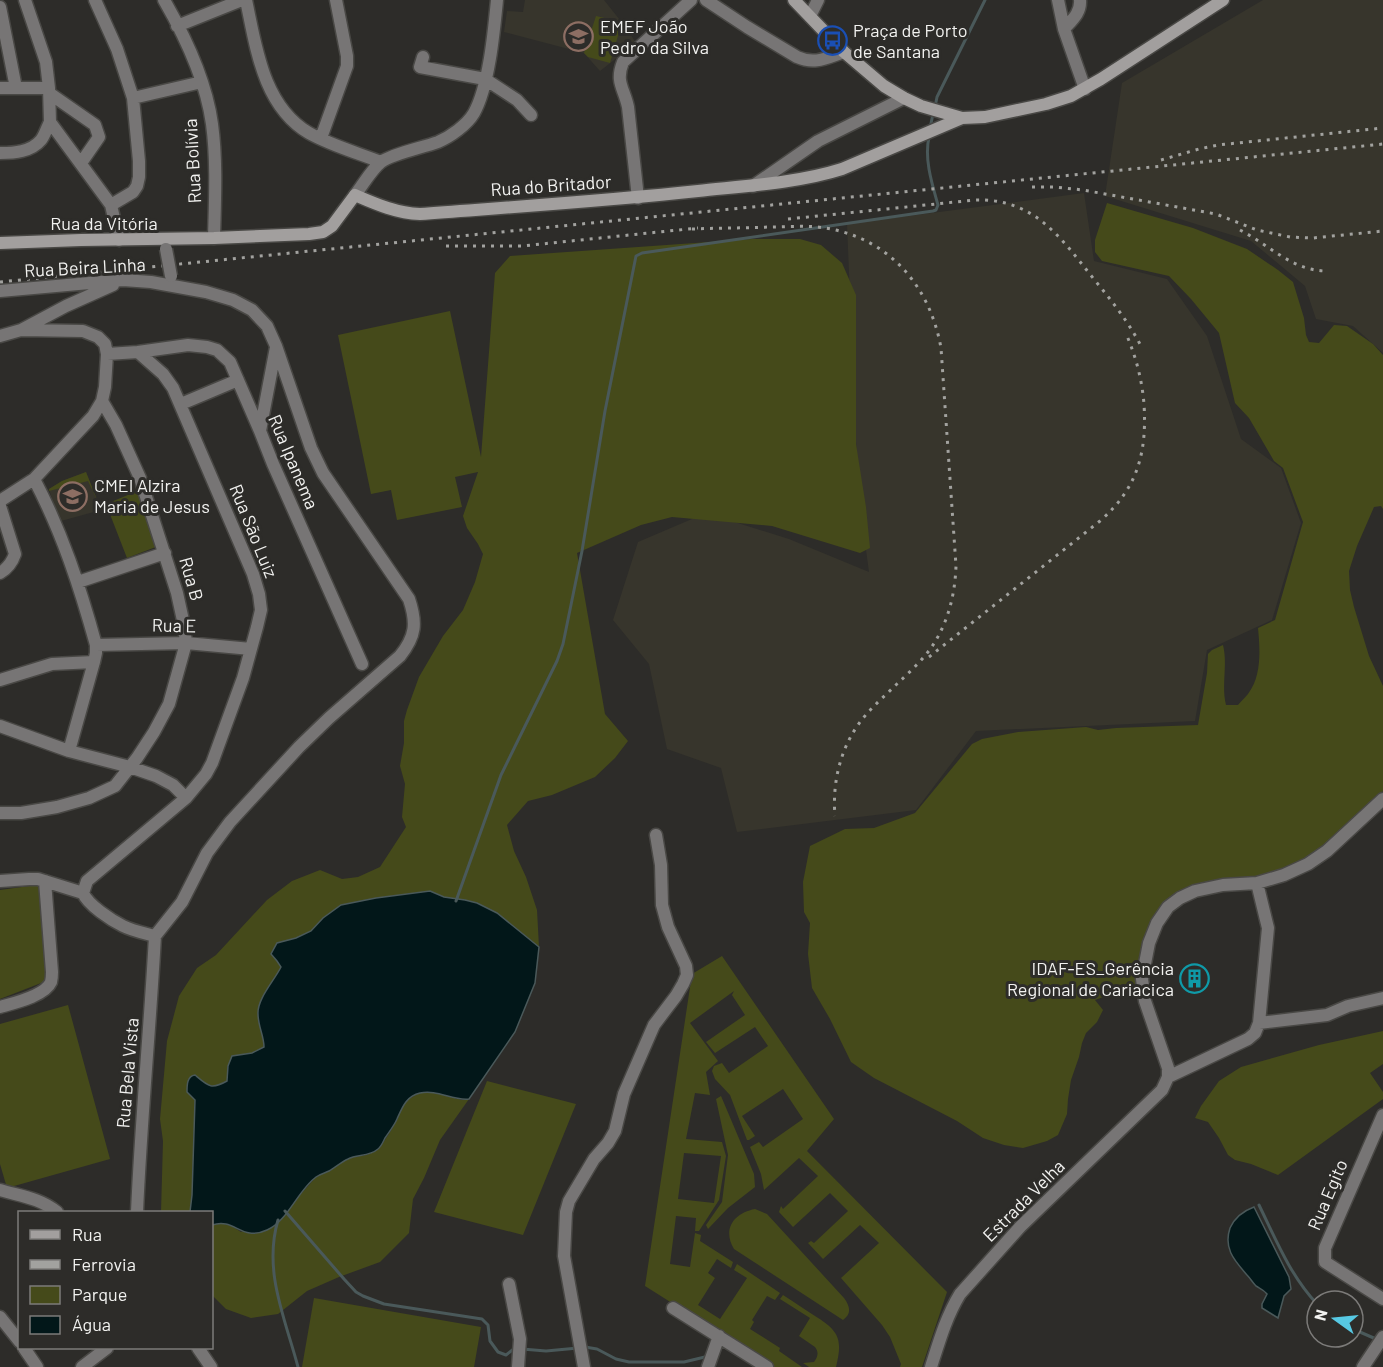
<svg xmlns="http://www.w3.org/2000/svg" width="1383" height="1367" viewBox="0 0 1383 1367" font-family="Barlow,sans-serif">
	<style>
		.built { fill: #37352c }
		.green { fill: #454a1a; fill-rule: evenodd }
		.water { fill: #021719; stroke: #4a595a; stroke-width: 1.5 }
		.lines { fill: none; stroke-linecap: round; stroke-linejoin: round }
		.stream { stroke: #4a595a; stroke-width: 3 }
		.street-casing { stroke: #494845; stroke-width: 15 }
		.secondary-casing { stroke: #494845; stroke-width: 15 }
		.street { stroke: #777575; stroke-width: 12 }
		.secondary { stroke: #a29f9e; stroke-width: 12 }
		.rail { stroke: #a2a29f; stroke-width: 3; stroke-dasharray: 3 6; stroke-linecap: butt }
		.street-bridge-casing { stroke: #494845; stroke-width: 15; stroke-linecap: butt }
		.street-bridge { stroke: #777575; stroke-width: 12 }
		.labels { text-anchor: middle; stroke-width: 6; stroke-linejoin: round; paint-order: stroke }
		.poi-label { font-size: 18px; fill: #f2f2f0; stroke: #2d2c29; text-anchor: start }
		.street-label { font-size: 18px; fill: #f2f2f0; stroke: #2d2c29 }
	</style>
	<rect width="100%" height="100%" fill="#2d2c29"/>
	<!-- built -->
	<path class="built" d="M525,0H604L627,29L636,43L600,71L584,53L504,32L507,11L523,12Z
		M1263,0H1383V353L1353,326L1316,319L1305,286L1251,241L1105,196L1122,83Z
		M1084,193L1094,261L1167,279L1207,336L1241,439L1281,468L1301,523L1272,620L1207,650L1195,721L976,731L916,810L737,832L721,768L667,749L649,664L613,620L638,542L706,513L789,539L869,572L858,490L847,224Z
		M86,472L101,510L61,521L53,503L49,489L62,481Z"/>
	<!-- green -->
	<path class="green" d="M596,16L622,22L610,63L588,57L584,53Z
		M1107,203L1193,228L1247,249L1278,270L1293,282L1304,318L1306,335L1309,342L1319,343L1334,325L1347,326L1373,344L1383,355V509L1381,506L1374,507L1357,546L1349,571L1350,590L1354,607L1369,656L1383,686V791L1366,812L1326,849L1281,874L1188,889L1172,896L1158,914L1134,986L1095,1000L1103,1010L1097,1022L1086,1033L1082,1043L1079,1057L1071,1080L1068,1099L1067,1114L1058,1135L1047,1141L1023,1148L1004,1145L983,1138L957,1121L874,1078L851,1062L830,1019L812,988L808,954L810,923L804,912L803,882L810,846L845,829L874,828L915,813L972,744L982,739L1018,732L1086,727L1098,730L1116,728L1198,725L1207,673L1208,654L1212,650L1223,645C1228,665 1221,685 1226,705H1238C1241,701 1245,698 1248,694C1262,676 1260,649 1258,628L1275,620L1303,522L1283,468L1274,461L1249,418L1235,403L1219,333L1191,299L1169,276L1102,261L1095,252V240Z
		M752,239H800L821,245L842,263L856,295V444L866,507L870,548L860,553L772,526L672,517L641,525L577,553L605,714L628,741L615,758L595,777L552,795L528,801L507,825L514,851L526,877L537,910L539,947L497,913L477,903L465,900L444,897L430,891L376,898L341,905L323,918L311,931L296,938L277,943V961L281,967C275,979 257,1003 258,1014C258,1026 264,1036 264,1047L252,1053L239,1055L228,1066L227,1081L213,1087L207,1085L187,1092L195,1100L192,1195L190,1212H161L163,1141L160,1119L167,1041L179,996L197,968L216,955L267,900L292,881L320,870L342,879L358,877L380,867L406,827L402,817L405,784L400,766L404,743V721L407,710L419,677L443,636L463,610L475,582L483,554L478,544L467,528L463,516L478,472L455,477L462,507L397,520L391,490L371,494L338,335L450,311L481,457L495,273L510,256Z
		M86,472L98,502L88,481L49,491V489L62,481Z
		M140,490L161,545L127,558L106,504Z
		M44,884L54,978L0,999V890Z
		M722,956L834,1119L807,1151L947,1292L922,1367H900L901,1364L890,1337L882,1325L841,1278L879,1243L860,1225L823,1259L808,1243L811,1241L814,1243L848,1211L830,1193L793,1227L779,1212L781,1206L783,1209L818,1176L799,1158L764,1190L761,1174L750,1147L759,1142L763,1147L803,1119L783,1089L742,1116L755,1136L749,1140H747L730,1095L715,1079L712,1071L714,1066L722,1063L729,1073L768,1046L755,1027L715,1053L706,1042L745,1015L732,995L734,991L690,1023L718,1061L706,1072L710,1095L695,1093L686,1139L722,1142L726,1156L719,1200L699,1231H695L696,1218L676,1216L670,1264L690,1267L695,1233L701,1235L700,1241L733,1262L731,1268L717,1259L708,1273L715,1278L698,1305L720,1319L747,1278L734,1270L737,1264L780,1293L775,1300L767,1296L752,1320L754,1322L750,1329L780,1348L779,1351L802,1367H773L645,1286L692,974ZM684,1153L721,1156L714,1203L678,1199Z
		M68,1005L110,1159L7,1188L0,1164V1024Z
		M1383,1031V1064L1370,1073L1383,1092V1099L1278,1175L1251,1164L1235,1160L1228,1155L1219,1138L1208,1122L1195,1118L1201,1106L1219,1081L1241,1067L1319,1045Z
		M487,1081L576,1104L523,1235L434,1212Z
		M419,1093H436L462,1100L469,1099L440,1140L424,1178L413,1199L409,1233L380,1262L339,1277L307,1291L278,1314L251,1318L226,1309L213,1296L212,1292V1225C223,1221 231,1225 241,1232L292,1204L316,1177L328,1171L349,1158L366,1155L379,1149L392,1129L398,1118L401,1108L406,1101Z
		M721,1096L754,1174L755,1187L728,1208L708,1229L706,1225L722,1202L728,1155L716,1099Z
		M755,1209L767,1214L844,1298C850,1306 852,1314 843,1320L734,1249C722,1229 734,1213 755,1209Z
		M783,1295C794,1302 804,1309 815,1316C839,1331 843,1339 836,1367H809L803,1363L814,1362C818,1357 819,1352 815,1347L799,1336L810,1318L780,1299Z
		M314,1298L481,1327L474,1367H302Z"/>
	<!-- water -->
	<path class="water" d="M430,891L444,897L465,900L477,903L497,913L539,947L535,983L515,1032L469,1099C453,1101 437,1089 420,1093C406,1096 402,1108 397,1119C394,1126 389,1132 385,1138C383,1142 381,1147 378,1149C369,1157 357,1154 348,1159C341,1162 335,1168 329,1171C325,1173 320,1174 316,1177C298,1190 287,1222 267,1230C241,1242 235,1217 212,1225V1212H190L192,1195L195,1100L187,1092C187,1085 187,1076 195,1075C208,1086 211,1090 227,1081L228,1066L232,1056L252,1053L264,1047C264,1036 258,1026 258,1014C257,999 274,981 281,967L277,961L271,954L277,943L296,938L311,931L323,918L341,905L376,898Z
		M1254,1207L1289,1277L1291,1289L1284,1296L1278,1318L1262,1308V1304L1267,1294C1264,1290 1261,1289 1256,1286C1253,1283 1250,1278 1247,1275C1235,1261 1223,1249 1230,1228C1235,1217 1243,1211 1254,1207Z"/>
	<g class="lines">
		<!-- stream -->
		<path class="stream" d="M935,107L937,97L985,0
			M930,128L933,114
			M456,901L501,775L557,661L563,644L582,551L605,411L636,256L642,253L933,211L936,210L938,205C932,184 924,159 929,137
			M1259,1205C1276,1240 1290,1275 1317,1304
			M285,1211L344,1279L356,1292L363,1296L384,1304L482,1319L488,1325L490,1341L498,1352L506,1355L515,1348
			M278,1220C263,1271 285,1318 298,1367
			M1353,1329L1376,1339
			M585,1347L597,1349L616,1359L629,1362H684L709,1356
			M522,1349L546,1351L578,1348"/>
		<defs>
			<path id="street" d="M25,0L46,62L49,88L50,122L111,205L119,240
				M95,0L117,49L133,98L139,161V177L137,186L133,192L111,205
				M164,0C186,38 206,80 212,124C217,161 215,200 214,238
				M246,0C256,47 263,106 309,133C330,145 358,153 381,162
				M706,0L747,27L797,57C815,65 826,58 844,52
				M1058,0L1064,29L1085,89
				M0,7L16,88
				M810,16L818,0
				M177,26L242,0
				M1064,29C1072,20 1081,13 1080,0
				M423,57L420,67L485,79L517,100L531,115
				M0,88H49
				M49,93L95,125L99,137L81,163
				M133,98L202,82
				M321,138L347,66V56L336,0
				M0,153C14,153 31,152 41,140C45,135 47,127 50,122
				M753,186L818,141L904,98
				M355,195C363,185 371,170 381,162C394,153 422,148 438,142C450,137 467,125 474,113C489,86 494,31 497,0
				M638,198L628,107C624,88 615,82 623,62L691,0
				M0,291L123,280L151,282L206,292L233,300L252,310L267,326L276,346L311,448L323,473L409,599C417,623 416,636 400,656L329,718L299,747L230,822L207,853L182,902L155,936
				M0,336L21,330L66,306L113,285
				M138,352L188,345L207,347L217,350L230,362L260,431L273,464L362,664
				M181,404L238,380
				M260,431L276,347
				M34,479C62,532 80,587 96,645V653L94,662L69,751
				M0,501L34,479L77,433L93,416L102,401L105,387L107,354L105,344L98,337L83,331L21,330
				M0,506L15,554C12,563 8,568 0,573
				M78,582L165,553
				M96,645L186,643L251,649
				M0,680L52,664L94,662
				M0,726L69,751L130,767L156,776L173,785L186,798
				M0,813H21L57,807L89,798L115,786L137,758L154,732L169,704L186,643L184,625L177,593L140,478L116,425L102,401
				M0,881L29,879H38L83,893C88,905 111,920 123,926C133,931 144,933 155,936
				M1257,883L1268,928L1259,1023
				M83,893L87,881L186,798L206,774L212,763L243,678L257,627L261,610L259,594L253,574L173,388L163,374L138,352L107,354
				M0,1007C14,1003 45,996 51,982C52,978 52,975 52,972L45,881
				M1168,1077L1248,1039L1255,1033L1259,1023L1327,1015L1348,1006L1383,998
				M1383,1115L1325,1248V1262L1383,1299
				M0,1190C20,1196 40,1198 57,1212
				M137,1212C141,1120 150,1028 155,936
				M509,1284L520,1339L518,1367
				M673,1308L767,1367
				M0,1317L20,1342
				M24,1348L37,1367
				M198,1348L211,1367
				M82,1367L107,1348
				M584,1367L564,1256L566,1212L569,1201L594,1159L608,1143L615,1131L624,1094L654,1025L676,996L683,984L687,975L686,966L668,927L662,905L661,865L656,835
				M708,1367L719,1336
				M931,1367C939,1342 946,1317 960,1294L1020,1227L1162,1090L1168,1077V1068L1145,1001L1142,979L1149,943L1157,923L1168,907L1180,898L1195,891L1223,885L1257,883L1284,875L1308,864L1327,851L1383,799
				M1363,1367L1383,1337"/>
			<path id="secondary" d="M794,0L844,52L884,86L904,98L921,106L962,118L985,117L1046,104L1071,96L1101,79L1223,0
				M0,243L81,240L214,238L309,234L323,232L332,226L355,195C376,204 396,213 420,214C512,207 605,201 698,191C744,186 798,183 842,169L962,118"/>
		</defs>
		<!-- street casing -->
		<use href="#street" class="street-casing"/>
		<!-- secondary casing -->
		<use href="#secondary" class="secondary-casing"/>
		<!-- street -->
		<use href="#street" class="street"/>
		<!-- secondary -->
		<use href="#secondary" class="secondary"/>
		<!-- rail -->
		<path class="rail" d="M1161,160L1199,149L1218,145L1383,128
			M1032,187H1055L1083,190L1216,214L1257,230L1290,237L1313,238L1383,231
			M788,219L975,200C1034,198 1060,237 1093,278C1111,300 1128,321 1141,346
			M692,229C718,228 744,228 770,227C788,227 807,225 825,228C889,238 930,286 941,348L956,566C955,595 948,623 931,648C922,660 911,671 900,681C888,693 875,704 864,717C841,745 832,781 835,816
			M1240,230C1269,245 1292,270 1325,271
			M446,246H522L698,228
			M0,282L1383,144
			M929,657L1100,521C1138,488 1147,452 1144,404C1142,380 1136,357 1127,336"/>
		<defs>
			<path id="street-bridge" d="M166,249L171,276"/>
		</defs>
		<!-- street-bridge casing -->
		<use href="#street-bridge" class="street-bridge-casing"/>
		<!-- street-bridge -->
		<use href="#street-bridge" class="street-bridge"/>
	</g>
	<!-- icons -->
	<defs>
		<symbol id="school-ring" viewBox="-11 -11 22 22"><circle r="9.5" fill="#2d2c29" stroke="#8d6e63" stroke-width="1.5"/><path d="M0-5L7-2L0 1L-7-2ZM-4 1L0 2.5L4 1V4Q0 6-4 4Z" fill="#8d6e63"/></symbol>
		<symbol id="bus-ring" viewBox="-11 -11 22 22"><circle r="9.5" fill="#2d2c29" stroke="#1a4fb4" stroke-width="1.5"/><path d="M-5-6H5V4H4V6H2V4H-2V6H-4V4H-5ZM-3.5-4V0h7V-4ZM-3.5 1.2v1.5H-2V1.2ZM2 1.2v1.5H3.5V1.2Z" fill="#1a4fb4"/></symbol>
		<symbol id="building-ring" viewBox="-11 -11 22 22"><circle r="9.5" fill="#2d2c29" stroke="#0f9aa8" stroke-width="1.5"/><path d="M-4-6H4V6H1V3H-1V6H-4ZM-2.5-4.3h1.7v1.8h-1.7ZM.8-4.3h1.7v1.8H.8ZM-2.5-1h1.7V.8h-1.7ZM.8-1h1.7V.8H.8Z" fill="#0f9aa8"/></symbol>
	</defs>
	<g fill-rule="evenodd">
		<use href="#school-ring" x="562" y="20" width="33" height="33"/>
		<use href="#bus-ring" x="816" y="24" width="33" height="33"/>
		<use href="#school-ring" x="56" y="480" width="33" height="33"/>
		<use href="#building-ring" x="1178" y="962" width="33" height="33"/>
	</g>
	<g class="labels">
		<!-- poi labels -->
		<g class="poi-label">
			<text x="600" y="33">EMEF João<tspan x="600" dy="21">Pedro da Silva</tspan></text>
			<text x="853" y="37">Praça de Porto<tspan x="853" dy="21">de Santana</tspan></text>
			<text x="94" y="492">CMEI Alzira<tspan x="94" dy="21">Maria de Jesus</tspan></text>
			<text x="1174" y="975" text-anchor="end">IDAF-ES_Gerência<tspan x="1174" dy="21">Regional de Cariacica</tspan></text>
		</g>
		<!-- street labels -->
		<g class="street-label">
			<text transform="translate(193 161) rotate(-93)" y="6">Rua Bolívia</text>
			<text transform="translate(551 186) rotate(-4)" y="6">Rua do Britador</text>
			<text x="104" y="230">Rua da Vitória</text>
			<text transform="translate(85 268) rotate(-3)" y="6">Rua Beira Linha</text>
			<text transform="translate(293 462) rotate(67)" y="6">Rua Ipanema</text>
			<text transform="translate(253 531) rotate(68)" y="6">Rua São Luiz</text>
			<text transform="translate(191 579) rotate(74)" y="6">Rua B</text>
			<text transform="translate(174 626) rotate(1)" y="6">Rua E</text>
			<text transform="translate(128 1073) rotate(-85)" y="6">Rua Bela Vista</text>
			<text transform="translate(1328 1195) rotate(-67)" y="6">Rua Egito</text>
			<text transform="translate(1024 1201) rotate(-45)" y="6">Estrada Velha</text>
		</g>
	</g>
	<!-- legend -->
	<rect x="18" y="1211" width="195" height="138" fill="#2d2c29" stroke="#7c7b79" stroke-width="1.5"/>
	<rect x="30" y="1230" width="30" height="9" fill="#a29f9e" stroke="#7c7b79" stroke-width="1.5"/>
	<text x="72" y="1241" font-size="18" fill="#f2f2f0">Rua</text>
	<rect x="30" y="1260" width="30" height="9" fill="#a2a29f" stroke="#7c7b79" stroke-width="1.5"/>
	<text x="72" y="1271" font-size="18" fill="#f2f2f0">Ferrovia</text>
	<rect x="30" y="1286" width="30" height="18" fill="#454a1a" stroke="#7c7b79" stroke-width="1.5"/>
	<text x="72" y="1301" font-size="18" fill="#f2f2f0">Parque</text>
	<rect x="30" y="1316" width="30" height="18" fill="#021719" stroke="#7c7b79" stroke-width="1.5"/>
	<text x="72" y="1331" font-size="18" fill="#f2f2f0">Água</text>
	<!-- north arrow -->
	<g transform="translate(1335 1319) rotate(285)"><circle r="28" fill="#2d2c29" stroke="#7c7b79" stroke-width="1.5"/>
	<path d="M0-4.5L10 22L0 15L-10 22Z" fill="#57c9e3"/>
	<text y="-9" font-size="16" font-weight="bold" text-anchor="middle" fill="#f2f2f0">N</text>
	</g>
</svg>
